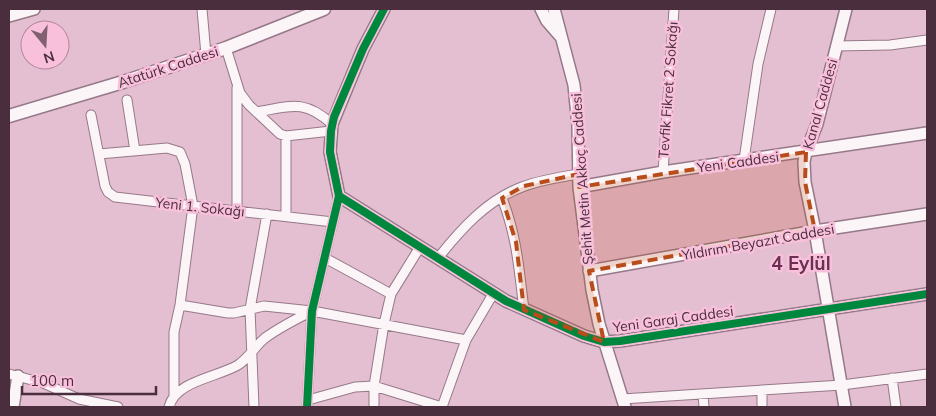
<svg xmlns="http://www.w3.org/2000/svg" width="936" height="416" viewBox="0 0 936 416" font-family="Mulish,sans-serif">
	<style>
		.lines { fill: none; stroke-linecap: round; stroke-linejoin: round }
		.minor-casing { stroke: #957988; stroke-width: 11 }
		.tertiary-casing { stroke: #957988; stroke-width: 14 }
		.secondary-casing { stroke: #957988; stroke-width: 15 }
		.minor { stroke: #fbf5f8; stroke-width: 9 }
		.tertiary { stroke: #fbf5f8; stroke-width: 11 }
		.secondary { stroke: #fbf5f8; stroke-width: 12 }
		.cycleway-casing { stroke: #f9c0dc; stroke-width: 11 }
		.cycleway { stroke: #00873e; stroke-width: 8 }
		.marked { fill: #b94c1b; fill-opacity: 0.2; stroke: #b94c1b; stroke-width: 4; stroke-dasharray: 10 6; stroke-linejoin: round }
		.labels { text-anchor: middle; stroke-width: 5; stroke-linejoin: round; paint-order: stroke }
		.street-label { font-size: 14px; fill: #4a2e3d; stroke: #f9c0dc }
		.district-label { font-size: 19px; font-weight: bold; fill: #6b3051; stroke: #f9c0dc }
	</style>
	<rect width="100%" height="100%" fill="#e4bed1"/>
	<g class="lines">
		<defs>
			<path id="minor" d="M202,9L206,55
				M836,46L890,45L927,40
				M226,48L240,93L249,105L280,134L286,136L331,131
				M237,88V211
				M127,100L135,151
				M257,112C291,106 304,99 332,124
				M91,115L105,186L108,192L115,197L333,222
				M286,136V216
				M99,154L167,148L180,152L185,164L193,206L180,305L174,332V396
				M744,160L758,64L771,9
				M663,172L674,9
				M502,198C517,237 519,269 524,310
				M325,258L391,294
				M438,258C461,229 487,200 522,187C540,180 560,177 579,174
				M180,305L228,313H234L264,306L312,311L466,340
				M9,374L43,383L79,399L118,407
				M892,378L896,407
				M762,390V407
				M703,395L704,407
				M622,399L842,385L927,374
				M308,400L355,387L374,386L442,407
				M169,407C175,381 218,377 238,365C249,358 255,346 265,338C280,327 296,319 312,311
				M254,407L250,309L267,214
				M307,407L312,311L339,196
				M374,407V386L384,324L391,294L420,247
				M442,407L466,340L493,294"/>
			<path id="tertiary" d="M384,9L363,49L332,124L330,152L339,196L506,301L584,336L604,342L620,341L927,294
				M541,9L547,21L560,36
				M554,9L574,85L578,126L579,187L592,290L599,324L625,407
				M9,16L34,9
				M579,187L663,172L927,133
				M589,271L815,231L927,214
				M13,407L18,376
				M845,407L815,231L805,182L804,162L806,152L817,124L846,9"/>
			<path id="secondary" d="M9,116L123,82L226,48L324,9"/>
		</defs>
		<!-- minor casing -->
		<use href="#minor" class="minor-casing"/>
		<!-- tertiary casing -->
		<use href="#tertiary" class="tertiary-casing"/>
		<!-- secondary casing -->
		<use href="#secondary" class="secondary-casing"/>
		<!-- minor -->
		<use href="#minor" class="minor"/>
		<!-- tertiary -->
		<use href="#tertiary" class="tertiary"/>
		<!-- secondary -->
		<use href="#secondary" class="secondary"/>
		<defs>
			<path id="cycleway" d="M339,196L506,301L584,336L604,342L620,341L927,294
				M307,407L312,311L339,196L330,152L331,131L334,117L363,49L384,9"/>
		</defs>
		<!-- cycleway casing -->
		<use href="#cycleway" class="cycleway-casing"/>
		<!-- cycleway -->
		<use href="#cycleway" class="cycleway"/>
	</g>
	<!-- marked area -->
	<path class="marked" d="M806,152L805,182L815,231L589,271L604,342L524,310L516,242L502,198L524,186L579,174V187Z"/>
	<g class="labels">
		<!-- street labels -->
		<g class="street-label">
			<text transform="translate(168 67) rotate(-18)" y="5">Atatürk Caddesi</text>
			<text transform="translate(668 90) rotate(-86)" y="5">Tevfik Fikret 2 Sokağı</text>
			<text transform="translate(820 104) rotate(-74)" y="5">Kanal Caddesi</text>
			<text transform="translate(738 162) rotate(-8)" y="5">Yeni Caddesi</text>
			<text transform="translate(582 179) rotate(-94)" y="5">Şehit Metin Akkoç Caddesi</text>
			<text transform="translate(200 207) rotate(6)" y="5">Yeni 1. Sokağı</text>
			<text transform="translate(758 242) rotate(-10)" y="5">Yıldırım Beyazıt Caddesi</text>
			<text transform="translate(673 319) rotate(-8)" y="5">Yeni Garaj Caddesi</text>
		</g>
		<!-- district labels -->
		<g class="district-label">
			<text x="801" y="270">4 Eylül</text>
		</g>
	</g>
	<!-- border -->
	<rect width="936" height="416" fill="none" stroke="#4a2e3d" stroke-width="20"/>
	<!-- north arrow -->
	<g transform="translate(45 45) rotate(162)"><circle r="24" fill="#f9c0dc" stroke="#b3869c"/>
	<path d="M0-4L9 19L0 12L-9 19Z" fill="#806071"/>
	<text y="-8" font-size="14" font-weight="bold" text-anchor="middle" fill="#4a2e3d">N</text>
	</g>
	<!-- scale -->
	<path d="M22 386v8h134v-8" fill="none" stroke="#4a2e3d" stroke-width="2.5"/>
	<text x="30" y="386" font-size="15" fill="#4a2e3d" stroke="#f9c0dc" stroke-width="4" paint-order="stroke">100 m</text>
</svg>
